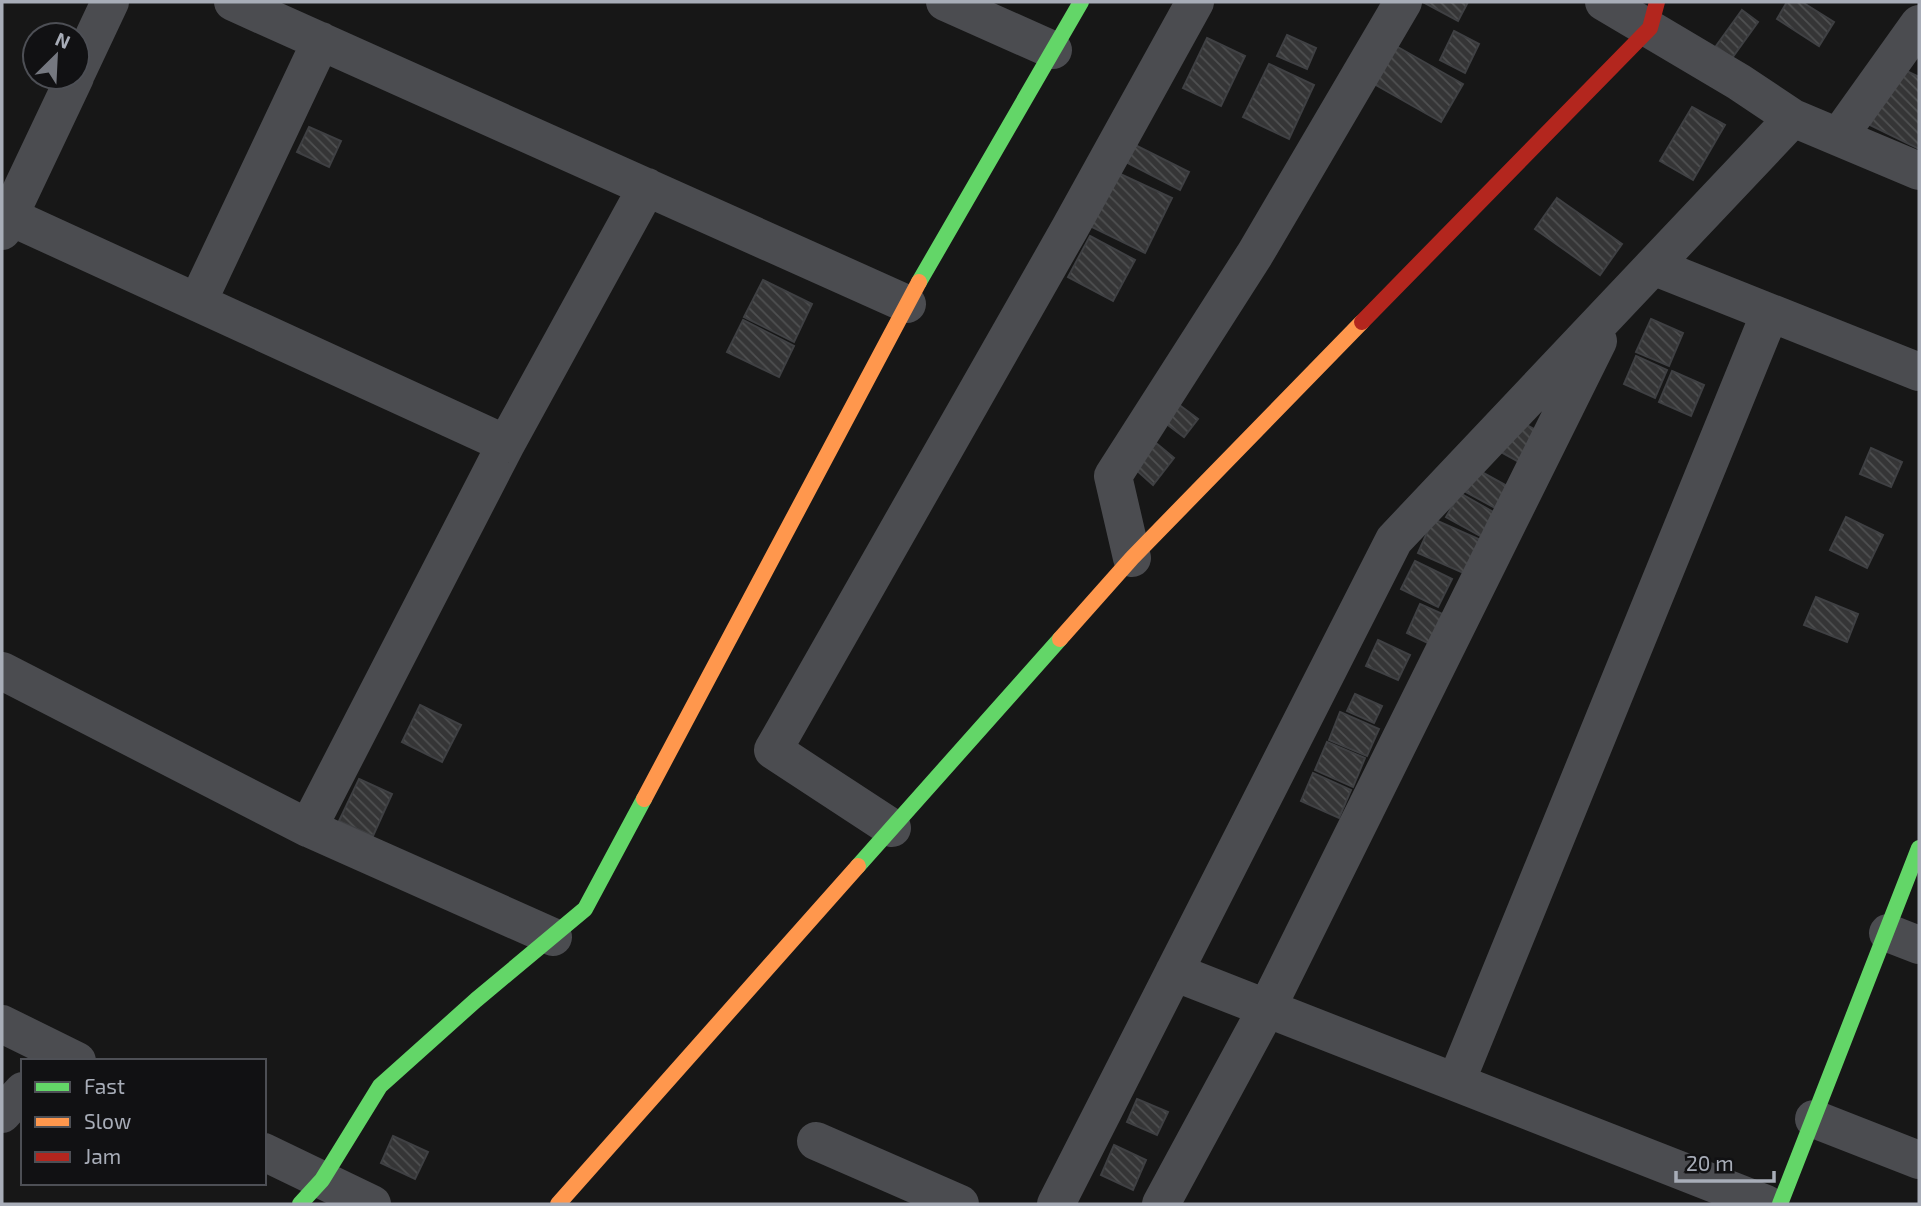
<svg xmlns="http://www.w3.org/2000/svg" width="1921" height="1206" viewBox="0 0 1921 1206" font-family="'Exo 2',sans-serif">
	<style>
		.building { fill: url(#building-back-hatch); stroke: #3f4043; stroke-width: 2 }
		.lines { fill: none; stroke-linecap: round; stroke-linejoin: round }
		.street { stroke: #4b4c50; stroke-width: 38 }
		.fast { stroke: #63d668; stroke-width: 16 }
		.slow { stroke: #ff974d; stroke-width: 16 }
		.jam { stroke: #b3261e; stroke-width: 16 }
	</style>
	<defs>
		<pattern id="building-back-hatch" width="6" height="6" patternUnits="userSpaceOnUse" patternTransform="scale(1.75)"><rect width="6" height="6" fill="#353536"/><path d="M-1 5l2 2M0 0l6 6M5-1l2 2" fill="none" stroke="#4f5051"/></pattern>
	</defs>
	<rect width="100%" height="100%" fill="#171717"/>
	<!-- building -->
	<path class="building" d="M1423,2H1468L1458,21Z
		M1787,2H1802L1834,22L1819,46L1777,19Z
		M1742,10L1758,22L1732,58L1716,46Z
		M1454,31L1479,44L1465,73L1440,60Z
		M1287,35L1316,48L1307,69L1277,56Z
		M1207,38L1245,56L1221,106L1183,88Z
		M1396,46L1463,84L1441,122L1374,84Z
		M1269,64L1314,85L1289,139L1243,117Z
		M1898,67L1919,77V149L1870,125Z
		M1692,107L1725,125L1693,180L1660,161Z
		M309,127L341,141L329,167L297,152Z
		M1133,144L1189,172L1180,190L1124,161Z
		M1116,172L1172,198L1145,253L1090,226Z
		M1557,198L1622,244L1600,275L1535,229Z
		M1090,236L1135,260L1113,301L1068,277Z
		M763,280L812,304L794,342L744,317Z
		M1651,319L1683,333L1669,366L1636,352Z
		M743,320L794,346L779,377L727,352Z
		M1636,356L1667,370L1655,398L1624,384Z
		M1672,371L1704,385L1691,416L1659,402Z
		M1178,404L1198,419L1184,437L1164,422Z
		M1519,421L1547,436L1530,468L1501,452Z
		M1156,443L1174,458L1153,485L1135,469Z
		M1871,448L1902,462L1891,487L1860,474Z
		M1478,470L1507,486L1495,508L1466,492Z
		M1460,493L1495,513L1482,537L1446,517Z
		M1846,517L1883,535L1867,568L1830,550Z
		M1433,519L1483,541L1468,575L1418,553Z
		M1415,561L1452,579L1438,607L1401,589Z
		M1816,597L1858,614L1847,642L1804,625Z
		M1420,604L1447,616L1434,646L1407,633Z
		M1378,640L1410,655L1398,680L1366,666Z
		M1355,694L1382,706L1374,723L1347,711Z
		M420,705L461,725L442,762L402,742Z
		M1340,712L1379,729L1367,756L1329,740Z
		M1327,742L1365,758L1353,787L1315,770Z
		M1313,773L1351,790L1339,818L1301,801Z
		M359,779L392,794L373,836L339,821Z
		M1137,1099L1168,1112L1157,1135L1127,1122Z
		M393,1136L428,1152L415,1179L381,1163Z
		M1114,1145L1146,1160L1133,1190L1101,1175Z"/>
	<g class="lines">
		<!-- street -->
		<path class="street" d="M233,2L907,304
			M945,2L1053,50
			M1604,2L1739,82L1793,118L1919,171
			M77,72L110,2
			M1839,136L1919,24
			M2,213L506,444
			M2,231L75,77
			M1653,266L1919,372
			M198,301L321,41
			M1132,558L1113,476L1255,254L1403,2
			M2,671L308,828L553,937
			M308,828L506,444L647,187
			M892,828L773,750L1070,228L1195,2
			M1888,933L1919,945
			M1174,972L1766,1204
			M2,1024L77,1061
			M1456,1082L1770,313
			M2,1114L23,1091
			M1814,1119L1919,1160
			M816,1141L960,1204
			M264,1152L372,1204
			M1056,1204L1394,540L1793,118
			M1161,1204L1267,1008L1598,341"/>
		<!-- fast -->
		<path class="fast" d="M919,282L1081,2
			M858,866L1060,639
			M300,1204L322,1180L380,1086L476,1000L585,909L644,799
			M1780,1204L1919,848"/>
		<!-- slow -->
		<path class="slow" d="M1060,639L1132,558L1362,322
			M644,799L919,282
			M558,1204L858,866"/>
		<!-- jam -->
		<path class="jam" d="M1362,322L1650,28L1657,2"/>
	</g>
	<!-- border -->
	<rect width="1921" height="1206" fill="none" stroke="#a8adb8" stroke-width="7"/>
	<!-- legend -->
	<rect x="21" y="1059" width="245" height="126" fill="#111113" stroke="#4d4f55" stroke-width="2"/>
	<rect x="35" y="1082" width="35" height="10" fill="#63d668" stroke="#4d4f55" stroke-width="2"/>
	<text x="84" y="1094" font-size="21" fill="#a8adb8">Fast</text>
	<rect x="35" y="1117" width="35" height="10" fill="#ff974d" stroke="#4d4f55" stroke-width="2"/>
	<text x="84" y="1129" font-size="21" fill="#a8adb8">Slow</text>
	<rect x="35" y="1152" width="35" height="10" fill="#b3261e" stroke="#4d4f55" stroke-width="2"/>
	<text x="84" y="1164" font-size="21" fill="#a8adb8">Jam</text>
	<!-- north arrow -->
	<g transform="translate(56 56) rotate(24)"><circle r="33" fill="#111113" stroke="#4d4f55" stroke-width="2"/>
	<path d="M0-5L12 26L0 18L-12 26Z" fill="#757880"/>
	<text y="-10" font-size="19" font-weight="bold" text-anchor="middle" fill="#a8adb8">N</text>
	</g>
	<!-- scale -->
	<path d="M1676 1171v10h98v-10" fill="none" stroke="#a8adb8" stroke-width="3.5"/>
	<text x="1686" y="1171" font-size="21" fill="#a8adb8" stroke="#111113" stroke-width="5" paint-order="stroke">20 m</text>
</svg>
